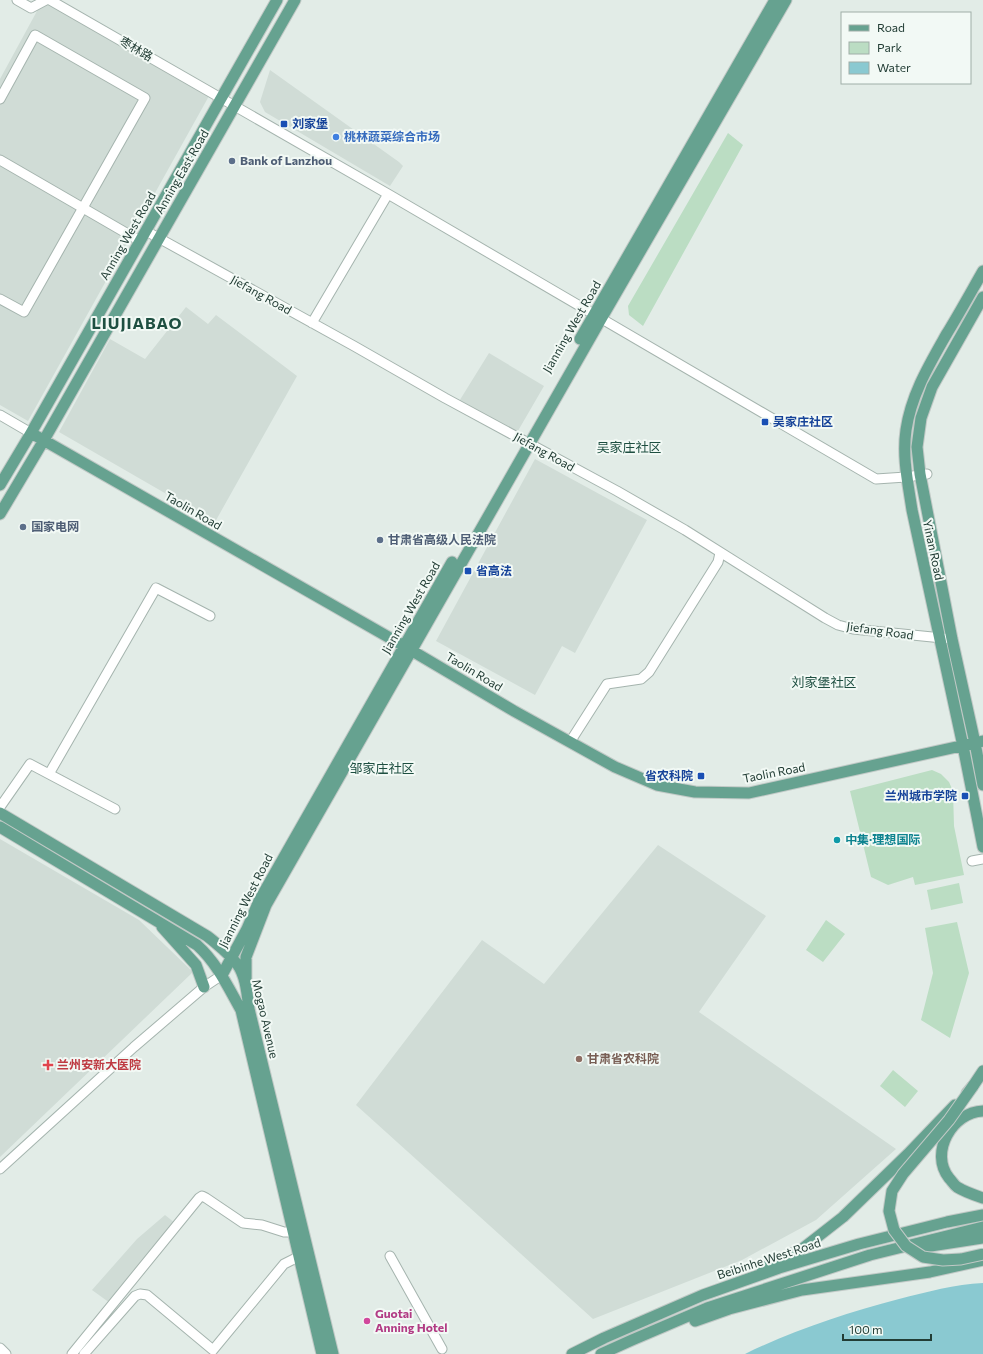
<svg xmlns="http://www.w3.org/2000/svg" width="983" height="1354" viewBox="0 0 983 1354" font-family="Commissioner,'Noto Sans SC',sans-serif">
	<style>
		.built { fill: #d0dcd6 }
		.green { fill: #bbddc3 }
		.water { fill: #8ac9d1 }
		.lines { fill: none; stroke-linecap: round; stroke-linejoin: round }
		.minor-casing { stroke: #a5b4ae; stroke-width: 11 }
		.major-casing { stroke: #c1c9c6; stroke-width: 13 }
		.minor { stroke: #fff; stroke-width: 9 }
		.major { stroke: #66a290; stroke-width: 11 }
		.major-bridge-casing { stroke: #c1c9c6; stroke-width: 13; stroke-linecap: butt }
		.major-bridge { stroke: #66a290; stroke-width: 11 }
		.transit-dot { fill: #1a4fb4; stroke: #f2f9f5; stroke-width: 1.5 }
		.shop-dot { fill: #3f7fe0; stroke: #f2f9f5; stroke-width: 1.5 }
		.service-dot { fill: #5c6f8a; stroke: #f2f9f5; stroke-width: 1.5 }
		.culture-dot { fill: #0f9aa8; stroke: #f2f9f5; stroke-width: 1.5 }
		.education-dot { fill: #8d6e63; stroke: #f2f9f5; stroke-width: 1.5 }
		.health-dot { fill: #e0444e; stroke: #f2f9f5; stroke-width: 1.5 }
		.hotel-dot { fill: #d1479c; stroke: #f2f9f5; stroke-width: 1.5 }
		.labels { text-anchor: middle; stroke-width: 4; stroke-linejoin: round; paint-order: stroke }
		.street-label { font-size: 12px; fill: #223d35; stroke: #f2f9f5 }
		.transit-label { font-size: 12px; font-weight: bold; fill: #164399; stroke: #f2f9f5; text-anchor: start }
		.shop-label { font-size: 12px; font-weight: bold; fill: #366cbe; stroke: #f2f9f5; text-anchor: start }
		.service-label { font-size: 12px; font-weight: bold; fill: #4e5e75; stroke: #f2f9f5; text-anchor: start }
		.culture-label { font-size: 12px; font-weight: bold; fill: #0d838f; stroke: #f2f9f5; text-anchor: start }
		.education-label { font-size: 12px; font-weight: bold; fill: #785e54; stroke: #f2f9f5; text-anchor: start }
		.health-label { font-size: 12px; font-weight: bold; fill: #be3a42; stroke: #f2f9f5; text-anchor: start }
		.hotel-label { font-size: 12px; font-weight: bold; fill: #b23c85; stroke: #f2f9f5; text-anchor: start }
		.neighbourhood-label { font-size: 13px; fill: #1e4f41; stroke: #f2f9f5 }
		.district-label { font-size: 16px; font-weight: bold; letter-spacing: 1px; fill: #1e4f41; stroke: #f2f9f5 }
	</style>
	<rect width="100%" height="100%" fill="#e2ece7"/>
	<!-- built -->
	<path class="built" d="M43,0L209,96L28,421L0,405V79Z
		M270,70L399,162L403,166L390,186L265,112L260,102Z
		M186,307L208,324L216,315L297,376L215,522L59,432L110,339L145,359Z
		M489,353L544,386L515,436L458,403Z
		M535,459L647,520L575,653L562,646L535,695L436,641Z
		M0,839L139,920L193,972L0,1157Z
		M658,845L766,916L699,1012L896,1149L816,1220L742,1260L593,1319L356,1105L482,940L544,984Z
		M165,1215L175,1223L110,1303L92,1290L137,1239Z"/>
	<!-- green -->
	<path class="green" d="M728,133L743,145L643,326L629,315L628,306Z
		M932,770L941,774L949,782L953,791L954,826L964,875L915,885L913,877L888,885L871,877L850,791Z
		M959,883L963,903L931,910L927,890Z
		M826,920L845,934L823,962L806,950Z
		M957,922L969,973L950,1038L921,1020L933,973L925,928Z
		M893,1070L918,1091L905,1107L880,1086Z"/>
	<!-- water -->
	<path class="water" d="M983,1283V1354H745C794,1330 846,1313 899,1299C927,1292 955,1284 983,1283Z"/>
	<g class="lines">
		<defs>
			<path id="minor" d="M17,0L31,8L46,0
				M50,0L388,194L876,479L906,477L927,474
				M0,99L35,35L145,98L24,312L0,299
				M0,160L140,241
				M146,231L354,346L445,398L617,491L685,530L825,618L838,625L853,629L952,639
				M312,323L388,194
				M0,415L31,433
				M570,742L607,684L641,679L649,672L718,562L720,553
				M49,774L156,588L210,616
				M0,807L30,764L115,809
				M972,861L983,859
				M0,1169L134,1047L204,987L222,975
				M390,1256L442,1349
				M0,1348L6,1354
				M72,1354L199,1198L202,1196L206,1198L243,1223L262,1225L284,1232H294
				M84,1354L135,1296L140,1294L147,1295L213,1350L284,1264L300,1256"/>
			<path id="major" d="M983,271C971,292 959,314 946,335C929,365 911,395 906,430C902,457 908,483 912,510L963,746L983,847
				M983,297L932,387L921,418L917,447L920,474L952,639L975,743L983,785
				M580,339L775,0
				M31,433L404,646L514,711L615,767L657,785L695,792L749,793L983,741
				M0,485L31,433L277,0
				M0,514L44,440L295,0
				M0,813L207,936C215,942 231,956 237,964C246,976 247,994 249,1009L333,1354
				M0,827L197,945C217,963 228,987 241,1010L322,1354
				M162,927L196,965L204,987
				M222,975L247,929L259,901L452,562
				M246,986V957L266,905L601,319L786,0
				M967,1093L973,1086L983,1071
				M983,1111C952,1112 929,1153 949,1178C952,1181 954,1185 957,1187C965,1192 974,1195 983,1198
				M924,1247L983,1238
				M762,1268L802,1249L843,1217L908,1154L955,1105
				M695,1321L729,1309L802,1290L930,1272L983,1260
				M572,1354L604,1338L703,1295L779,1268L859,1244L947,1222L983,1215
				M601,1354L632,1340L707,1308L870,1255L983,1227"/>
		</defs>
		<!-- minor casing -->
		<use href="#minor" class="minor-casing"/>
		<!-- major casing -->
		<use href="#major" class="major-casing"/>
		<!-- minor -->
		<use href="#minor" class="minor"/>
		<!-- major -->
		<use href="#major" class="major"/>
		<defs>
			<path id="major-bridge" d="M973,1086L949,1120L903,1174L892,1191L889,1211L894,1230L906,1246L923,1257L943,1260L961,1259L983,1254"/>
		</defs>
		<!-- major-bridge casing -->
		<use href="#major-bridge" class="major-bridge-casing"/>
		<!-- major-bridge -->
		<use href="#major-bridge" class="major-bridge"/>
	</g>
	<!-- markers -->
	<g class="transit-dot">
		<rect x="280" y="120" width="8" height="8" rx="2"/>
		<rect x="761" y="418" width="8" height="8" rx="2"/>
		<rect x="464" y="567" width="8" height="8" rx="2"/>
		<rect x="697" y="772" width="8" height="8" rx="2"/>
		<rect x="961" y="792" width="8" height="8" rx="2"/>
	</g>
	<circle class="shop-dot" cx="336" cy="137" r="4"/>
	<g class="service-dot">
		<circle cx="232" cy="161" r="4"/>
		<circle cx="23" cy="527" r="4"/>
		<circle cx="380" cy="540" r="4"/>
	</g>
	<circle class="culture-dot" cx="837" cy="840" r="4"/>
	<circle class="education-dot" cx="579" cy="1059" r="4"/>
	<path class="health-dot" d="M46 1059h4v4h4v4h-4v4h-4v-4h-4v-4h4z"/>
	<circle class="hotel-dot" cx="367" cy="1321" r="4"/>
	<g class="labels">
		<!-- street labels -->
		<g class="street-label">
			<text transform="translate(136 49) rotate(30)" y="4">枣林路</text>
			<text transform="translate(182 172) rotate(-60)" y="4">Anning East Road</text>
			<text transform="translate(128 236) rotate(-60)" y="4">Anning West Road</text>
			<text transform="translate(261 295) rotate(29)" y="4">Jiefang Road</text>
			<text transform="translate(572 327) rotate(-60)" y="4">Jianning West Road</text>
			<text transform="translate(544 452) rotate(29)" y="4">Jiefang Road</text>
			<text transform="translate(193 511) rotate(30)" y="4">Taolin Road</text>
			<text transform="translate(933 550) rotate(78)" y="4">Yinan Road</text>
			<text transform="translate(411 608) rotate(-60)" y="4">Jianning West Road</text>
			<text transform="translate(880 631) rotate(8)" y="4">Jiefang Road</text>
			<text transform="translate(474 672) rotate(31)" y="4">Taolin Road</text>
			<text transform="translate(774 773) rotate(-11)" y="4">Taolin Road</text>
			<text transform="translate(246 901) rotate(-63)" y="4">Jianning West Road</text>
			<text transform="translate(265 1019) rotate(77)" y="4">Mogao Avenue</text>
			<text transform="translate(769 1259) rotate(-18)" y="4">Beibinhe West Road</text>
		</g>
		<!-- transit labels -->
		<g class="transit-label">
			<text x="292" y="128">刘家堡</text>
			<text x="773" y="426">吴家庄社区</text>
			<text x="476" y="575">省高法</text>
			<text x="693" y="780" text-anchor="end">省农科院</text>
			<text x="957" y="800" text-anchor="end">兰州城市学院</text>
		</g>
		<!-- shop labels -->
		<g class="shop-label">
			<text x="344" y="141">桃林蔬菜综合市场</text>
		</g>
		<!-- service labels -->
		<g class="service-label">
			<text x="240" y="165">Bank of Lanzhou</text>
			<text x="31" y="531">国家电网</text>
			<text x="388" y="544">甘肃省高级人民法院</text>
		</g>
		<!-- culture labels -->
		<g class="culture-label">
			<text x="845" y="844">中集·理想国际</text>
		</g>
		<!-- education labels -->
		<g class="education-label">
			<text x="587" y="1063">甘肃省农科院</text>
		</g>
		<!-- health labels -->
		<g class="health-label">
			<text x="57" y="1069">兰州安新大医院</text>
		</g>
		<!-- hotel labels -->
		<g class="hotel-label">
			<text x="375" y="1318">Guotai<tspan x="375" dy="14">Anning Hotel</tspan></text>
		</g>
		<!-- neighbourhood labels -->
		<g class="neighbourhood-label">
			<text x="629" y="452">吴家庄社区</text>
			<text x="824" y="687">刘家堡社区</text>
			<text x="382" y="773">邹家庄社区</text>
		</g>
		<!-- district labels -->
		<g class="district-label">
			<text x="137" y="329">LIUJIABAO</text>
		</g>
	</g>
	<!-- legend -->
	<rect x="841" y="12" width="130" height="72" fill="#f2f9f5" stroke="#9faea8"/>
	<rect x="849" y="25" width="20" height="6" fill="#66a290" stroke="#9faea8"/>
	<text x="877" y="32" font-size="12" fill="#223d35">Road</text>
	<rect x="849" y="42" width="20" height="12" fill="#bbddc3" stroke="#9faea8"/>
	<text x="877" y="52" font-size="12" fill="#223d35">Park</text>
	<rect x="849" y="62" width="20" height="12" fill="#8ac9d1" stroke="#9faea8"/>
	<text x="877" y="72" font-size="12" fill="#223d35">Water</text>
	<!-- scale -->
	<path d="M843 1334v6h88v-6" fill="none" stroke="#223d35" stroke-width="2"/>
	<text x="849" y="1334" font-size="12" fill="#223d35" stroke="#f2f9f5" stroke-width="3" paint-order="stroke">100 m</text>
</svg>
